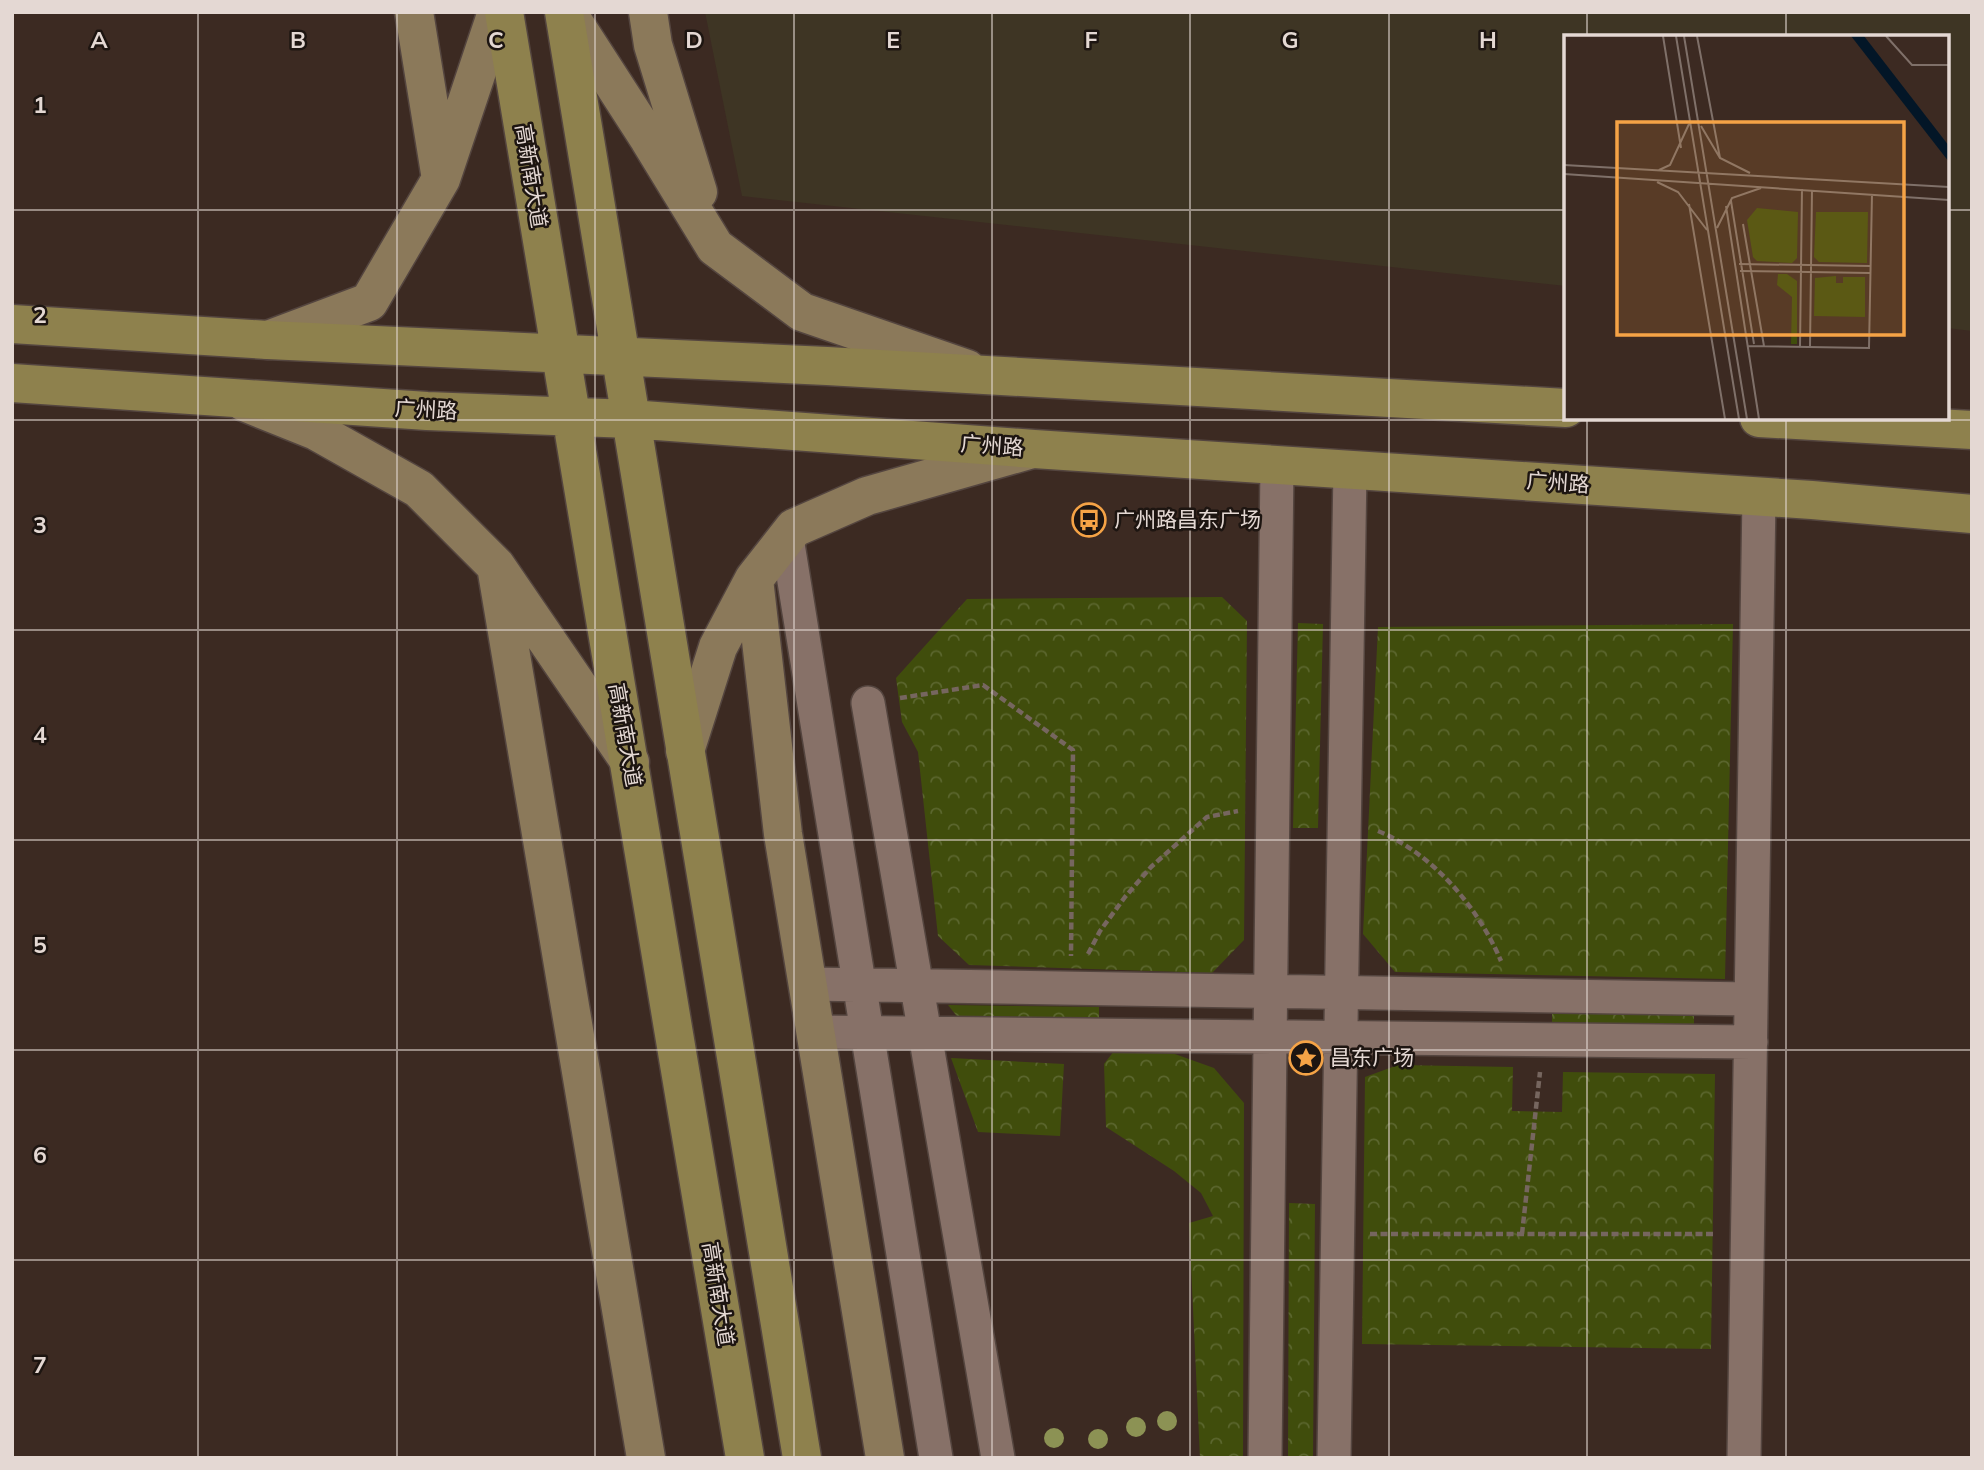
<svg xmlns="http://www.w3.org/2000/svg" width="1984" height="1470" viewBox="0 0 1984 1470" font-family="Mulish,'Noto Sans SC',sans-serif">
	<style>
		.commercial { fill: #3e3524 }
		.forest { fill: url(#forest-crowns) }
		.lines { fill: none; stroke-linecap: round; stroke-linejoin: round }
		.street-casing { stroke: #54453f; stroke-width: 36 }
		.secondary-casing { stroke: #54453f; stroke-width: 41 }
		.primary-casing { stroke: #54453f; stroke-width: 41 }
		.path { stroke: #76665f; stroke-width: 4.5; stroke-dasharray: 7 3.5; stroke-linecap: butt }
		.street { stroke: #877168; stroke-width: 33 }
		.secondary { stroke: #8b795a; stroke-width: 38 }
		.primary { stroke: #8e814d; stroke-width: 38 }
		.tree { fill: #8c9254 }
		.grid { fill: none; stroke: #e4d8d3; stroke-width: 2; stroke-opacity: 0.55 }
		.labels { text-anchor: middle; stroke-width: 5; stroke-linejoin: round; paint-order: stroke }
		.street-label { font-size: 21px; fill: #e4d8d3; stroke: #1d1511 }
		.poi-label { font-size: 21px; fill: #e4d8d3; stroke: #1d1511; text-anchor: start }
		.inset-road { fill: none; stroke: #7f7069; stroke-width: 2 }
		.view { fill: #f5a346; fill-opacity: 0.15; stroke: #f5a346; stroke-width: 3.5 }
		.inset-edge { fill: none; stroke: #e4d8d3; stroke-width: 3.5 }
		.grid-label { font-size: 23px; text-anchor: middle; font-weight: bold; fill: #e4d8d3; stroke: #1d1511; stroke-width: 5; stroke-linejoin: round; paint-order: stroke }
	</style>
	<defs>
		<pattern id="forest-crowns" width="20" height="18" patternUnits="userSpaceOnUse" patternTransform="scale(1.75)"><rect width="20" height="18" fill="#404d0c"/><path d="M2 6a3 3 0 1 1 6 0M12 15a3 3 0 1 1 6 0" fill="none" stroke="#5b662e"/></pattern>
	</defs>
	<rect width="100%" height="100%" fill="#3c2a22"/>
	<!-- commercial -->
	<path class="commercial" d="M705,12H1972V331L1947,328V37H1566V286L742,196Z"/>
	<!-- forest -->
	<path class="forest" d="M1222,597L1247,621L1244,940L1212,973L969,965L938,936L918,752L902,722L896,678L967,599Z
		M1298,623L1323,624L1318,828H1293Z
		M1733,624L1725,979L1395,972L1363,934L1378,627Z
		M948,1005L1099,1007V1021L959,1019Z
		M1694,1010V1026L1552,1029V1012Z
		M1114,1051L1172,1053L1214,1068L1244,1103L1243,1458H1200L1189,1223L1213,1216L1201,1193L1174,1171L1106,1127L1104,1064Z
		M951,1058L1064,1064L1060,1136L978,1132Z
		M1398,1065L1513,1067L1512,1111L1562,1112L1563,1072L1715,1074L1711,1349L1362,1344L1365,1077Z
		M1289,1203L1315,1204L1313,1458H1288Z"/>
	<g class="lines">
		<defs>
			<path id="street" d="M787,538L936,1458
				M868,703L998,1458
				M807,984L1751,999
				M815,1032L1751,1042
				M1265,1458L1277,465
				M1334,1458L1350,469
				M1744,1458L1759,496"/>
			<path id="secondary" d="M414,12L440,173
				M567,12L649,139L715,247L802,312L967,369
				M648,12L653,45L698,192
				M268,340L369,302L441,179L497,12
				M244,402L316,431L419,489L496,566L630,762
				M496,566L646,1458
				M754,579L783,834L885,1458
				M685,751L718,647L754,579L794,528L867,496L1029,450"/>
			<path id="primary" d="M504,12C582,495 665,976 745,1458
				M564,12L802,1458
				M12,324L268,340L827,366L1566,408
				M12,383L427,411L630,419L1034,449L1812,500L1972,514
				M1759,418L1972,430"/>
		</defs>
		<!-- street casing -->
		<use href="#street" class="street-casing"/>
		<!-- secondary casing -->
		<use href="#secondary" class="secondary-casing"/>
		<!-- primary casing -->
		<use href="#primary" class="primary-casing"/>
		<!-- path -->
		<path class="path" d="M900,698L983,685L1073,750L1071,956
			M1378,831C1433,854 1478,907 1501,961
			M1088,954L1100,931L1125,897L1151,867L1207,817L1238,811
			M1370,1234H1715
			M1522,1234L1540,1072"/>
		<!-- street -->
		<use href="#street" class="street"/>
		<!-- secondary -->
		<use href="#secondary" class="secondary"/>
		<!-- primary -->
		<use href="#primary" class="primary"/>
	</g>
	<!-- trees -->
	<g class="tree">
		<circle cx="1167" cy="1421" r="10"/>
		<circle cx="1136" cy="1427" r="10"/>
		<circle cx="1054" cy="1438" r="10"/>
		<circle cx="1098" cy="1439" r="10"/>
	</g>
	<!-- grid -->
	<path class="grid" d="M198,12V1458M397,12V1458M595,12V1458M794,12V1458M992,12V1458M1190,12V1458M1389,12V1458M1587,12V37M1786,12V37M12,210H1566M1947,210H1972M1587,418V1458M1786,418V1458M12,420H1972M12,630H1972M12,840H1972M12,1050H1972M12,1260H1972"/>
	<!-- icons -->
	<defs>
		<symbol id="bus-ring" viewBox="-11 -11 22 22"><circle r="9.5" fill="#1d1511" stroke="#f5a346" stroke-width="1.5"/><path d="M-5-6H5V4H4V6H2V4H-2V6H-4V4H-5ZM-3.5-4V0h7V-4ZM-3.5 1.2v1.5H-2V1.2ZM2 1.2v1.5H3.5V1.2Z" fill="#f5a346"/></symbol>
		<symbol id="sight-ring" viewBox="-11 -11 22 22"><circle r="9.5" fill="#1d1511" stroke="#f5a346" stroke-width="1.5"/><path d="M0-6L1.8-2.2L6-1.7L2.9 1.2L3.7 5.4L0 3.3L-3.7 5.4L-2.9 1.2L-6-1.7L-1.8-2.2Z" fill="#f5a346"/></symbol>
	</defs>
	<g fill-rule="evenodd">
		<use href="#bus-ring" x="1070" y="501" width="38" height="38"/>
		<use href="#sight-ring" x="1287" y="1039" width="38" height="38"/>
	</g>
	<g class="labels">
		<!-- street labels -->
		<g class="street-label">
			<text transform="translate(531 176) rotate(81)" y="7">高新南大道</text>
			<text transform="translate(426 410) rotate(3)" y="7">广州路</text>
			<text transform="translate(992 446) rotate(4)" y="7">广州路</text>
			<text transform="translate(1558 483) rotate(4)" y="7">广州路</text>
			<text transform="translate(625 735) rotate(80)" y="7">高新南大道</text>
			<text transform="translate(718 1294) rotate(81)" y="7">高新南大道</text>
		</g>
		<!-- poi labels -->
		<g class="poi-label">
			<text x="1114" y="527">广州路昌东广场</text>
			<text x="1330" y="1065">昌东广场</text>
		</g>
	</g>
	<!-- overview -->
	<g transform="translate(1564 35)">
		<rect width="385" height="385" fill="#3c2a22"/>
		<path d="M193,173L234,177L233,223L228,228L193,226L189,222L183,185ZM252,177H304L303,228L255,227L250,222ZM223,239L233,246V309H227L228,262L213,250L214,239ZM272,241V248H279V242H301V282L250,281L251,243Z" fill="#404d0c"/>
		<path d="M287,1H300L385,111V127Z" fill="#031627"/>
		<path class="inset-road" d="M99,1L117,113M112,1L175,384M120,1L183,384M133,1L156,123M322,1L348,30H385M137,91L156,123L186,138M0,130L385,152M95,135L106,130L125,89M0,139L385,165M93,147L114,157L143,195M167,166L190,309M125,169L161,384M162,171L195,384M179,189L200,311M153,193L168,163L197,153M175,229L306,231M176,236L306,238M183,311L305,313L308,159M236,312L238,154M246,312L248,155"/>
		<path class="view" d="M53,87H340V300H53Z"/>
		<rect width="385" height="385" class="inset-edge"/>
	</g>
	<g class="grid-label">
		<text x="99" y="48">A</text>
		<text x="298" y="48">B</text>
		<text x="496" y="48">C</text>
		<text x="694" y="48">D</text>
		<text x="893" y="48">E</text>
		<text x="1091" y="48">F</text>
		<text x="1290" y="48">G</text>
		<text x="1488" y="48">H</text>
		<text x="40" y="113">1</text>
		<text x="40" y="323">2</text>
		<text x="40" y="533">3</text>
		<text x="40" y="743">4</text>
		<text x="40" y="953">5</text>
		<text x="40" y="1163">6</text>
		<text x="40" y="1373">7</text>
	</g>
	<!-- border -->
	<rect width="1984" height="1470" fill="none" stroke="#e4d8d3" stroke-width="28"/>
</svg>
